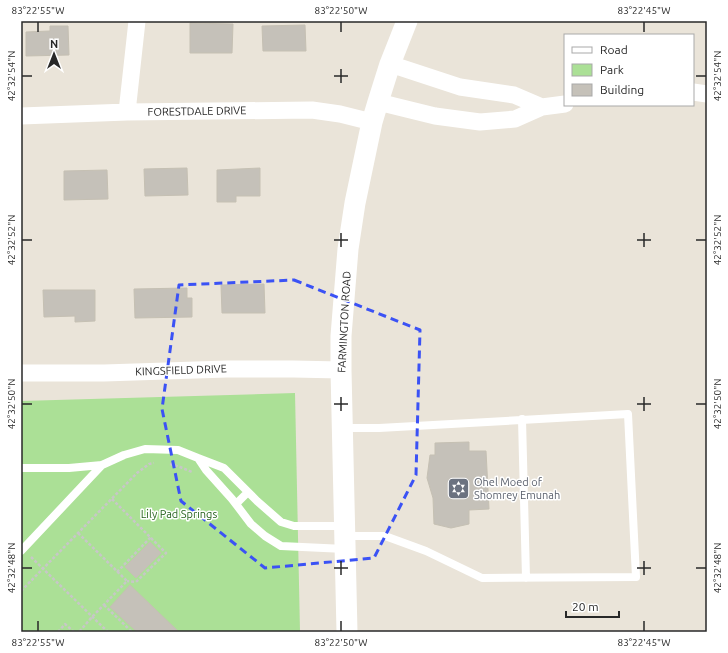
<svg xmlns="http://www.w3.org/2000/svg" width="728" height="653" viewBox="0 0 728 653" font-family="Ubuntu,sans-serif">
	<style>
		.green { fill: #abe096 }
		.building { fill: #c5c1b9; stroke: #c5c0b3 }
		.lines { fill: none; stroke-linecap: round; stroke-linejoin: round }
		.path { stroke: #c7c7c7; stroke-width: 2.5; stroke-dasharray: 3 2; stroke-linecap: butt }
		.service { stroke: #fff; stroke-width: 8 }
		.minor { stroke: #fff; stroke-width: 17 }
		.tertiary { stroke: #fff; stroke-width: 21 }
		.marked { fill: none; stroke: #3b52f5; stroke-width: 3; stroke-dasharray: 8 5; stroke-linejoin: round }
		.ticks { fill: none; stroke: #282828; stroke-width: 1.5 }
		.labels { text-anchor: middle; stroke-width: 3; stroke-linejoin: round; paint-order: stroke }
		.street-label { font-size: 11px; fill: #282828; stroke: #fff }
		.worship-label { font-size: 11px; fill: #5b616d; stroke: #fff; text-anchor: start }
		.park-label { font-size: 11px; fill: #25621b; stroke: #fff }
		.neatline { fill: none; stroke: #282828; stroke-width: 1.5 }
		.ticks-label { font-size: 10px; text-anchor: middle; fill: #282828 }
	</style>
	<rect width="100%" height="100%" fill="#eae4d9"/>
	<!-- green -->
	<path class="green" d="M295,393L300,632H21V401Z"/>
	<!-- building -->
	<path class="building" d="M190,23L233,24L232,53H190Z
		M305,25L306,51H263L262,26Z
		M50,26H68L69,55L26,56V32L50,31Z
		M187,168L188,195L145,196L144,169Z
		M260,168V196H236V202H217V170Z
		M107,170L108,199L64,200V171Z
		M264,284L265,313H222L221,285Z
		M187,288V298H192V317L135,318L134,289Z
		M43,290H95V321L75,322V316L44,317Z
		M469,442V451H486L489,509L469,510V524L451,528L434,524L433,498L427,478L430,455H435V443Z
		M150,542L161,553L136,578L125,567Z
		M130,585L179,632H137L110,607Z"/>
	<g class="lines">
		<!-- path -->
		<path class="path" d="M170,464L180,467L192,472
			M112,499L166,553L136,582L127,581
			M78,533L127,581L92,617L79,632
			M31,557L108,632
			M117,572L151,537
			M21,591L137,473L149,464L154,463
			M104,605L132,632
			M58,632L65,624L74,632"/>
		<!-- service -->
		<path class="service" d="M522,419L526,578
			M342,428H379L628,414L636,577L482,578L426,551L385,536H345
			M21,468H69L102,465L124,455L145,449L178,450L198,458
			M236,504L248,492
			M344,526H294L281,522L257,501L224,468L198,458L206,470L232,499L251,524L265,536L281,546L345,549
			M21,551L102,465"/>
		<!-- minor -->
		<path class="minor" d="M390,64L460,87L514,95L542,107
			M693,92L707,94
			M378,102L435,116L480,122L515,119L542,107L565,104
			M127,112L137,21
			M21,116L127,112L312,110L340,114L372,122
			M21,373H104L227,369H293L341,370"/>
		<!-- tertiary -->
		<path class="tertiary" d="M347,632L341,370V336L348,249L355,203L372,122L378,102L390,64L407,21"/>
	</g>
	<!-- marked area -->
	<path class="marked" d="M294,280L420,330L416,475L374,558L265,568L181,501L162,409L179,285Z"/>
	<!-- ticks -->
	<path class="ticks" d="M38,22V32M341,22V32M644,22V32M341,69V83M22,76H32M334,76H348M696,76H706M341,233V247M644,233V247M22,240H32M334,240H348M637,240H651M696,240H706M341,397V411M644,397V411M22,404H32M334,404H348M637,404H651M696,404H706M341,561V575M644,561V575M22,568H32M334,568H348M637,568H651M696,568H706M38,621V631M341,621V631M644,621V631"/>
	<!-- icons -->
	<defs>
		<symbol id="synagogue-square" viewBox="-11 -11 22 22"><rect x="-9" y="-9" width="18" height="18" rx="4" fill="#6b7280" stroke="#fff"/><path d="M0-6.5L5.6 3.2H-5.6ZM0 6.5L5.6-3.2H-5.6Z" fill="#fff"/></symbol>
	</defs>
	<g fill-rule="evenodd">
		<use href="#synagogue-square" x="446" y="476" width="25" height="25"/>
	</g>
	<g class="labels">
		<!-- street labels -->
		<g class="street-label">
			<text transform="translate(197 111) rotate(-1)" y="4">FORESTDALE DRIVE</text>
			<text transform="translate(344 322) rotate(-87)" y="4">FARMINGTON ROAD</text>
			<text transform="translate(181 370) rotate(-2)" y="4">KINGSFIELD DRIVE</text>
		</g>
		<!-- worship labels -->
		<g class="worship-label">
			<text x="474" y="486">Ohel Moed of<tspan x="474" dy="13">Shomrey Emunah</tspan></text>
		</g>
		<!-- park labels -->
		<g class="park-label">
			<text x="179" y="518">Lily Pad Springs</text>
		</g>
	</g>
	<!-- border -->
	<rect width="728" height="653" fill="none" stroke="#ffffff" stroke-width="44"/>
	<!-- legend -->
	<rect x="564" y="34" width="130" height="72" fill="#ffffff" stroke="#a9a9a9"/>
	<rect x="572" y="47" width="20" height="6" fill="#ffffff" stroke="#a9a9a9"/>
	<text x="600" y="54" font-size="12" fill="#282828">Road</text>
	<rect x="572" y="64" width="20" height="12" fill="#abe096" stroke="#a9a9a9"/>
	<text x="600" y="74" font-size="12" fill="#282828">Park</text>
	<rect x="572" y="84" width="20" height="12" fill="#c5c1b9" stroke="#a9a9a9"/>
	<text x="600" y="94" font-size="12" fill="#282828">Building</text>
	<!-- north arrow -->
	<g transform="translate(54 54)" stroke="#ffffff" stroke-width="3" paint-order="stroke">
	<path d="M0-3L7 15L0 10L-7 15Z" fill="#282828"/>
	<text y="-6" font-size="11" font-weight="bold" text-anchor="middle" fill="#282828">N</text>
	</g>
	<!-- scale -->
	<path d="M566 611v6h53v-6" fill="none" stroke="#282828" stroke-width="2"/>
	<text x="572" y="611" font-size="12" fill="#282828" stroke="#ffffff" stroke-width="3" paint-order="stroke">20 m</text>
	<rect x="22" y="22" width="684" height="609" class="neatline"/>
	<g class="ticks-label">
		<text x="38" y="14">83°22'55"W</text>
		<text x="341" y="14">83°22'50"W</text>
		<text x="644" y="14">83°22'45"W</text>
		<text transform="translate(11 76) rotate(-90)" y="4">42°32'54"N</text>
		<text transform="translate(717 76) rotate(-90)" y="4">42°32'54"N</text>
		<text transform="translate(11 240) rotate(-90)" y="4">42°32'52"N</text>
		<text transform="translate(717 240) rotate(-90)" y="4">42°32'52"N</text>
		<text transform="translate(11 404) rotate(-90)" y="4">42°32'50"N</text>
		<text transform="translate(717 404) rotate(-90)" y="4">42°32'50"N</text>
		<text transform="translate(11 568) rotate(-90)" y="4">42°32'48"N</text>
		<text transform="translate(717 568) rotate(-90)" y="4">42°32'48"N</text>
		<text x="38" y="646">83°22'55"W</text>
		<text x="341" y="646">83°22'50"W</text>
		<text x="644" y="646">83°22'45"W</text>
	</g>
</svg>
